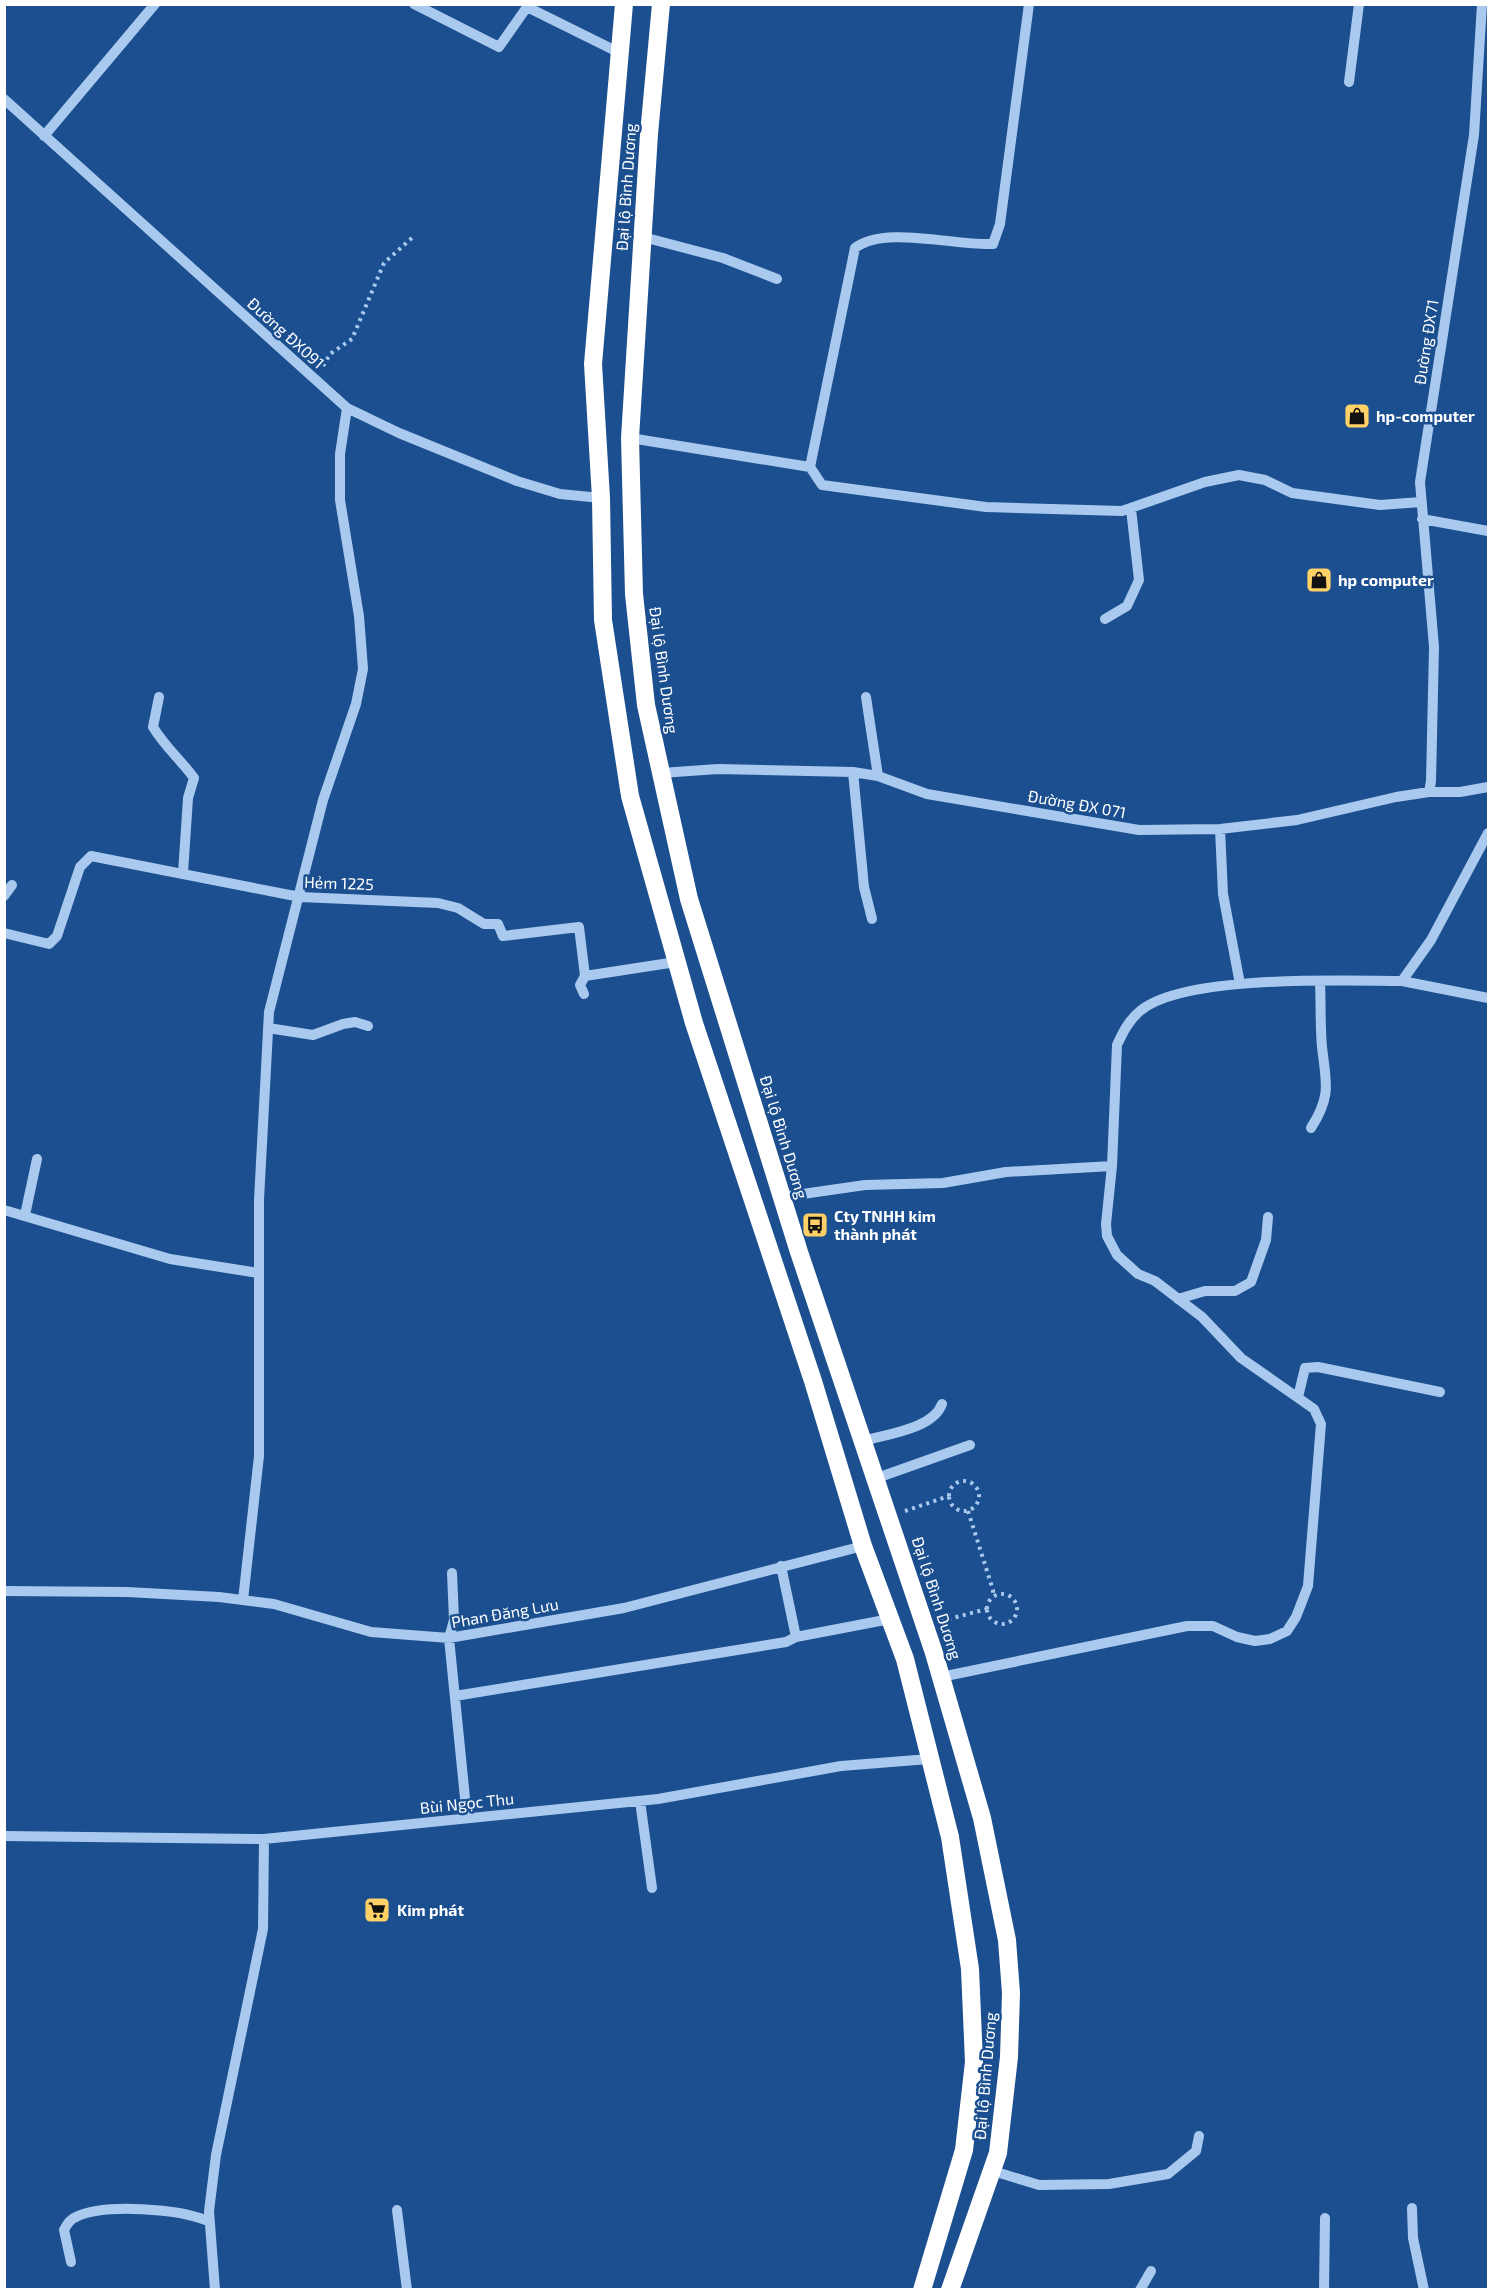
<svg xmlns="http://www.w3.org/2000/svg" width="1493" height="2294" viewBox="0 0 1493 2294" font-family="'Exo 2',sans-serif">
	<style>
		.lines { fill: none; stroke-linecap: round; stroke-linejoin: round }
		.path { stroke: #a9c9ee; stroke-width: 4; stroke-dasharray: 3 4.5; stroke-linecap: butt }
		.minor { stroke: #a9c9ee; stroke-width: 10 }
		.highway { stroke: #fff; stroke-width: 18 }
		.labels { text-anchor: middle; stroke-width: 5; stroke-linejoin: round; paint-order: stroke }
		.street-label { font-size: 16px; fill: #fff; stroke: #1b4f8f }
		.poi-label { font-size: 16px; font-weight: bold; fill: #fff; stroke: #1b4f8f; text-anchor: start }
	</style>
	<rect width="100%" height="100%" fill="#1b4f8f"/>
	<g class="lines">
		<!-- path -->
		<path class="path" d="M323,366L330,354L352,339L384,263L414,236
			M949 1496a15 15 0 1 1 30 0a15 15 0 1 1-30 0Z
			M905,1511L949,1496
			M968,1511L993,1590V1597
			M987 1609a15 15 0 1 1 30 0a15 15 0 1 1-30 0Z
			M941,1621L987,1609"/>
		<!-- minor -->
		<path class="minor" d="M414,4L499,47L527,7L620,53
			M1349,82L1359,4
			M4,99L347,408L399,433L517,481L560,494L601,498
			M44,136L155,4
			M643,237L723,258L777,279
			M630,438L810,467L822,485L986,507L1122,511L1205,482L1239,475L1265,480L1292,493L1380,505L1421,502
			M810,467L855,248C884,225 955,246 993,244L1000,224L1029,4
			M1422,519L1488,531
			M1105,619L1127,606L1139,580L1131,509
			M159,697L153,727C165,747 181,760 194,778L188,798L183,873
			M866,697L878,776
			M853,772L864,887L872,919
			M661,773L718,769L853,772L878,776L927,794L1139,830L1220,829L1297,820L1396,797L1429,792H1460L1488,787
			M1429,792L1431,781L1434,647L1420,482L1474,135L1482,4
			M1220,829L1223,894L1240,984
			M4,896L12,885
			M4,933L49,944L57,936L80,867L91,856L300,897L438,903L458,908L484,924H498L503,936L579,927L585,976
			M585,976L676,962
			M1402,981L1488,998
			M584,994L580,985L585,976
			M268,1028L313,1035L343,1024L355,1022L368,1026
			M1311,1128C1332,1095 1326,1083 1322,1047C1320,1025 1321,1003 1320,981
			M782,1197L865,1185L943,1183L1006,1172L1112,1166
			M4,1210L170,1259L258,1273
			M25,1215L37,1159
			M1178,1299L1205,1291H1235L1251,1282L1266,1240L1268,1217
			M1298,1397L1305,1368L1318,1367L1440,1392
			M864,1441C887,1434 933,1429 942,1404
			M877,1478L970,1445
			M452,1573L454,1620L449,1638L467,1818
			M4,1591L127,1592L219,1597L274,1604L371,1632L449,1638L624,1608L863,1546
			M243,1600L259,1456V1200L269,1012L323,800L356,704L363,669L359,616L340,500V454L347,408
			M796,1637L890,1619
			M941,1677L1187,1626H1213L1237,1637L1255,1641L1270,1639L1287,1631L1296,1617L1308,1586L1321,1424L1314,1409L1241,1358L1202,1317L1155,1281L1138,1274L1117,1255L1107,1236L1106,1224L1112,1166L1117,1045C1123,1032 1129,1020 1140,1011C1184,974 1344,981 1402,981L1431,940L1488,833
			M455,1696L786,1642L796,1637L781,1566
			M640,1801L652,1888
			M4,1836L264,1839L658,1799L841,1766L929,1759
			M993,2171L1039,2185L1109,2184L1168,2174L1196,2151L1199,2136
			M1412,2208L1413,2238L1424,2290
			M397,2210L407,2290
			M71,2262L64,2230C67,2224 70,2219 76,2217C104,2203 180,2209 208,2221
			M215,2290L209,2211L216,2155L263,1929L264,1839
			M1140,2290L1151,2271
			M1324,2290L1325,2218"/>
		<!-- highway -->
		<path class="highway" d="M624,4L593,364L601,498L603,620L630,796L694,1023L813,1381L863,1546L905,1659L950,1837L970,1969L974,2062L964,2150L922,2290
			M661,4L649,134L630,438L634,594L646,705L689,899L799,1252L934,1653L982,1818L1007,1940L1011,1993L1009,2057L998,2153L950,2290"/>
	</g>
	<!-- icons -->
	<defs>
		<symbol id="shop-square" viewBox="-11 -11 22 22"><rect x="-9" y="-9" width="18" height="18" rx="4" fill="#ffd166" stroke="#1b4f8f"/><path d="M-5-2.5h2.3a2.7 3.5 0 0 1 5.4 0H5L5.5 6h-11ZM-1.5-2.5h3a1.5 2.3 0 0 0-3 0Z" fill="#111"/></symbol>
		<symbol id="bus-square" viewBox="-11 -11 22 22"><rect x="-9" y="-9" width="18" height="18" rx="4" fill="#ffd166" stroke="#1b4f8f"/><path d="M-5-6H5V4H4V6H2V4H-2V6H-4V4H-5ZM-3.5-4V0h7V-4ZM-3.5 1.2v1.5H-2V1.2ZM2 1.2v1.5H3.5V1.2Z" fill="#111"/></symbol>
		<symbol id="supermarket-square" viewBox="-11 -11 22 22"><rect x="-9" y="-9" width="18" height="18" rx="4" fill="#ffd166" stroke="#1b4f8f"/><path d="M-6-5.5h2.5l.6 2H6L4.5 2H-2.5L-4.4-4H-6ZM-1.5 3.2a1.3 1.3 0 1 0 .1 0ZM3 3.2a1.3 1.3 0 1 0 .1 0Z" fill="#111"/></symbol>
	</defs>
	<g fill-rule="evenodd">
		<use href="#shop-square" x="1342" y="401" width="30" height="30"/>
		<use href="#shop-square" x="1304" y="565" width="30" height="30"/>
		<use href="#bus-square" x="800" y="1210" width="30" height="30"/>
		<use href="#supermarket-square" x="362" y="1895" width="30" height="30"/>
	</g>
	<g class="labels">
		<!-- street labels -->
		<g class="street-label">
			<text transform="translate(626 187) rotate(-86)" y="6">Đại lộ Bình Dương</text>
			<text transform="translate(286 333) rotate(42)" y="6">Đường ĐX091</text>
			<text transform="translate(1426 342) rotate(-81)" y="6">Đường ĐX71</text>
			<text transform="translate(664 670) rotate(82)" y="6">Đại lộ Bình Dương</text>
			<text transform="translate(1077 804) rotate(10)" y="6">Đường ĐX 071</text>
			<text transform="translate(339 883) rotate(2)" y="6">Hẻm 1225</text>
			<text transform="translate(784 1137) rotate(73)" y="6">Đại lộ Bình Dương</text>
			<text transform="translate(937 1598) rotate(72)" y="6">Đại lộ Bình Dương</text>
			<text transform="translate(505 1613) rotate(-10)" y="6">Phan Đăng Lưu</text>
			<text transform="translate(467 1803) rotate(-6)" y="6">Bùi Ngọc Thu</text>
			<text transform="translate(985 2076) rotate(-85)" y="6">Đại lộ Bình Dương</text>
		</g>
		<!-- poi labels -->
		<g class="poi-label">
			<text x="1376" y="422">hp-computer</text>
			<text x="1338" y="586">hp computer</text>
			<text x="834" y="1222">Cty TNHH kim<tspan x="834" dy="18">thành phát</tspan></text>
			<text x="397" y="1916">Kim phát</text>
		</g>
	</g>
	<!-- border -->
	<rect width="1493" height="2294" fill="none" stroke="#ffffff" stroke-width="12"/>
</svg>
